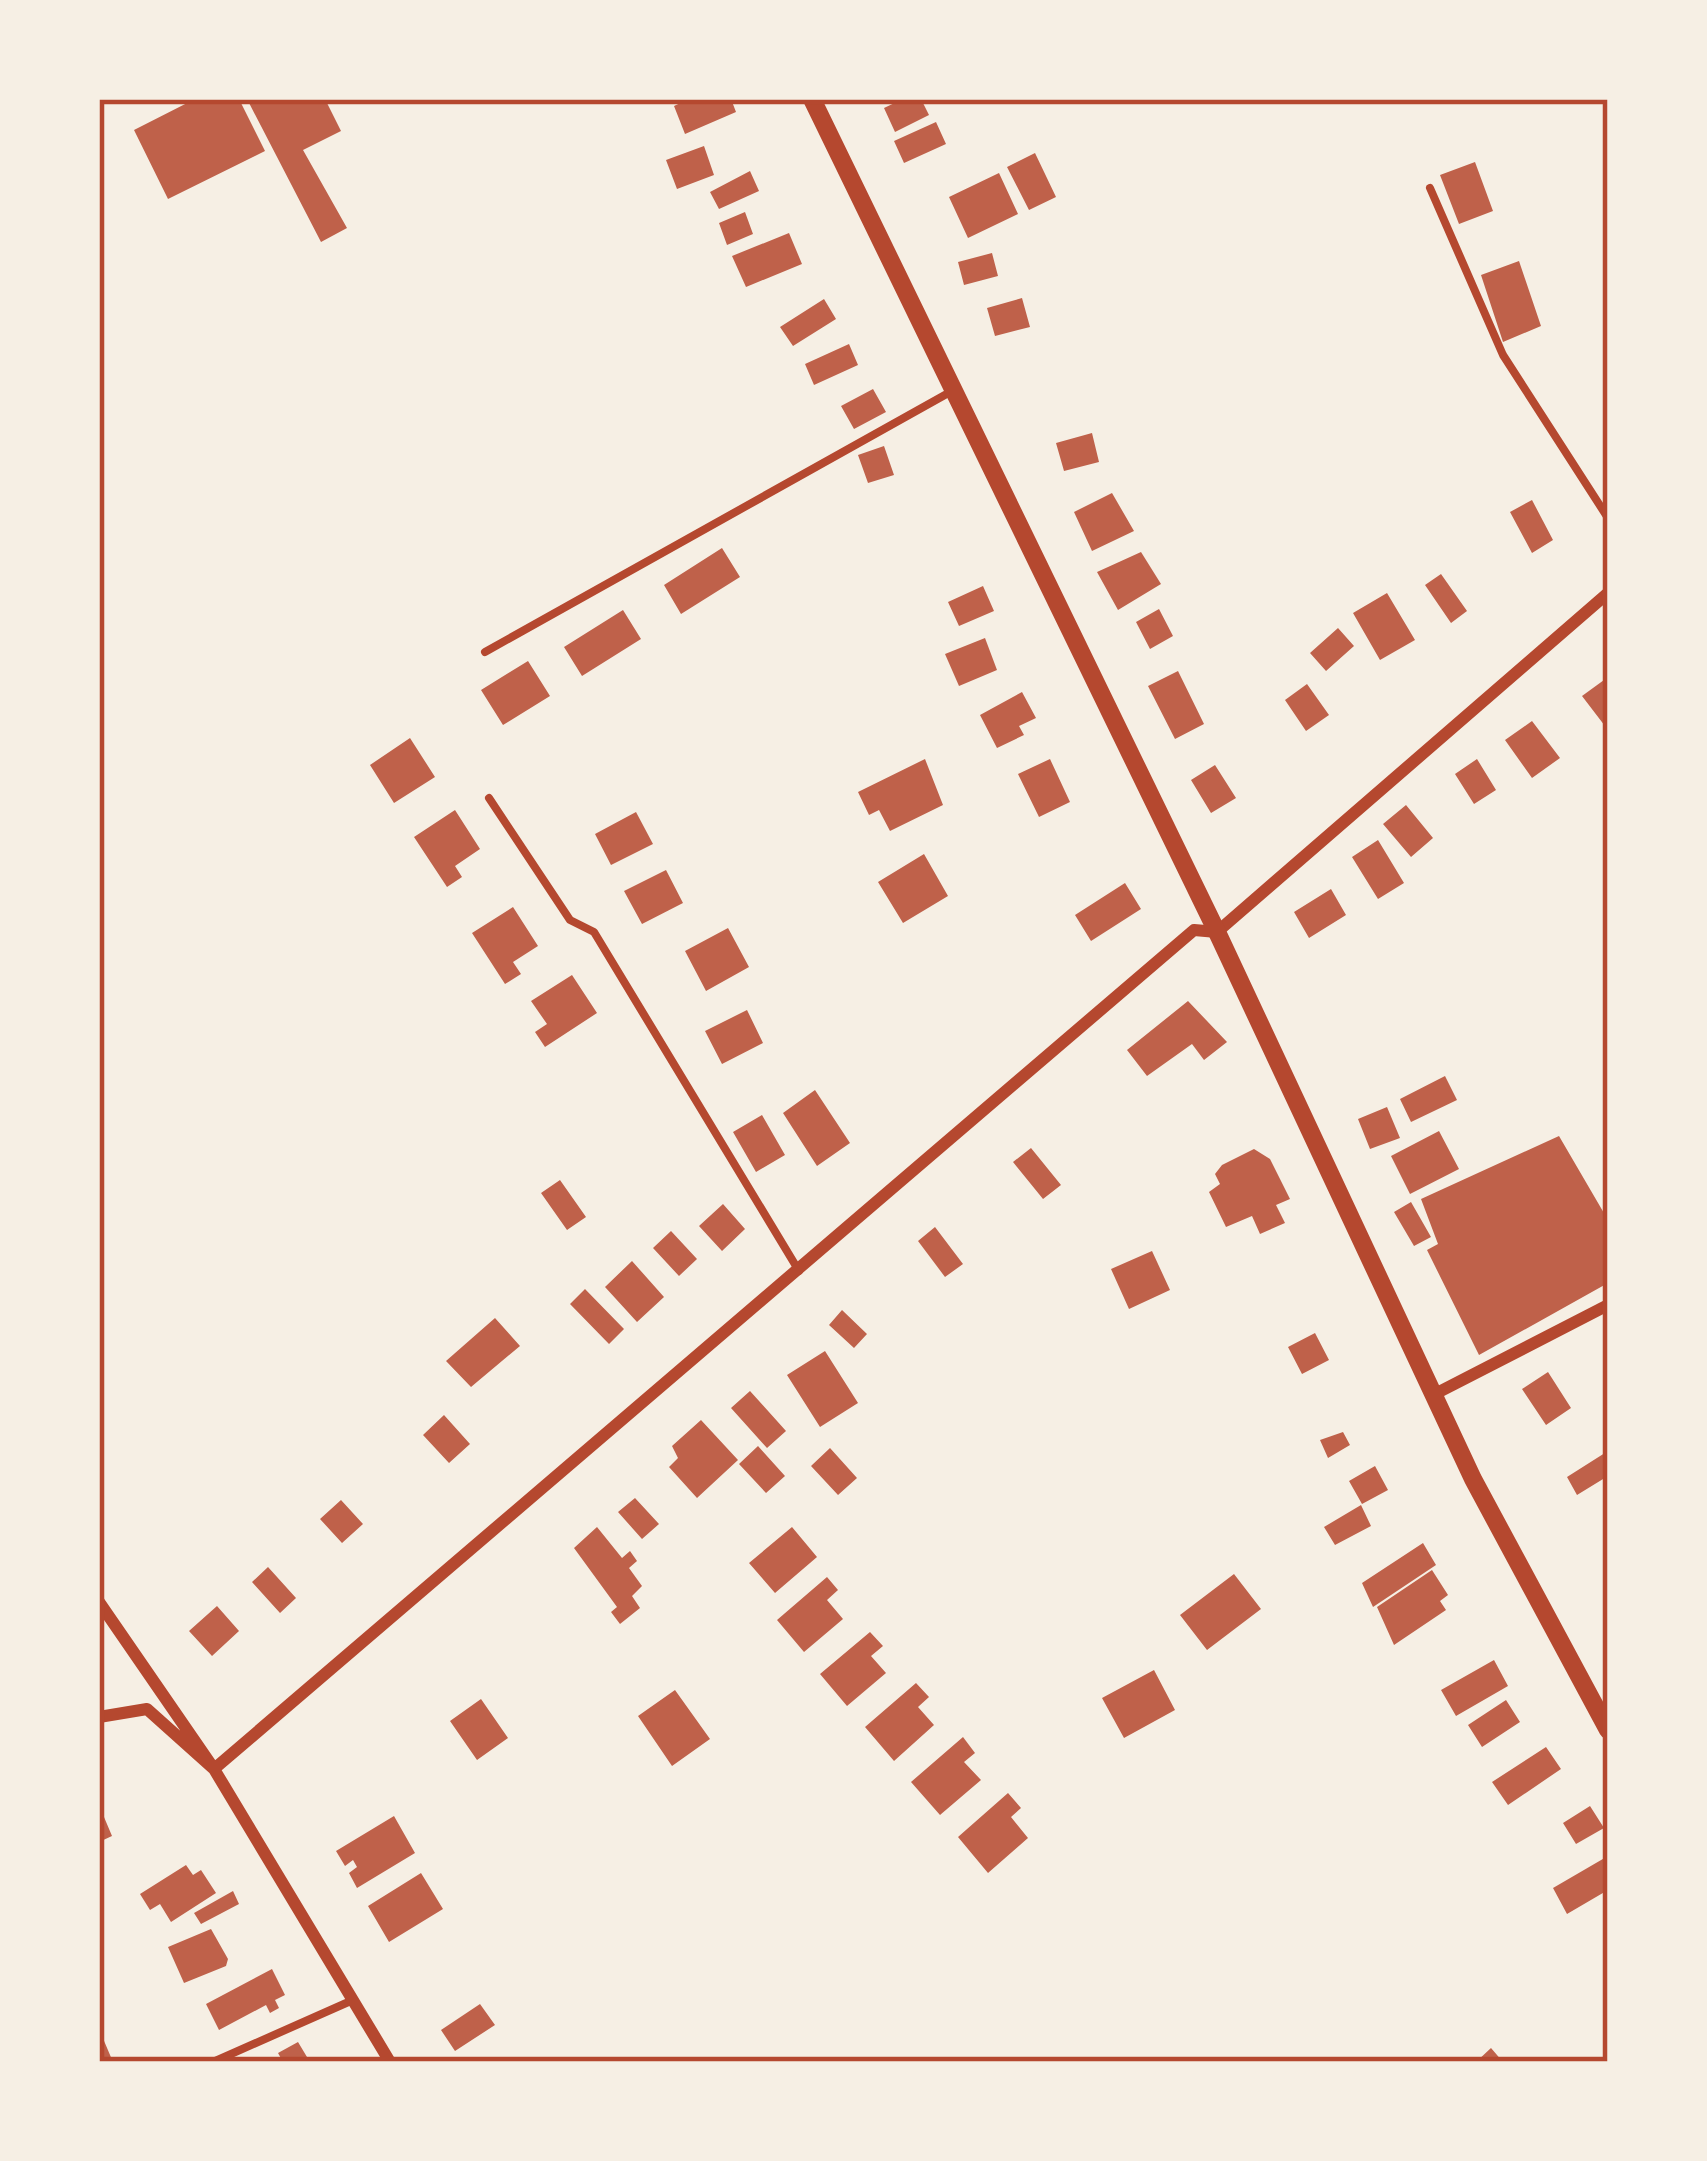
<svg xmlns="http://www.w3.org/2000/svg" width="1707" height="2161" viewBox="0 0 1707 2161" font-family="Rubik,sans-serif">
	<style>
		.building { fill: #bf614a }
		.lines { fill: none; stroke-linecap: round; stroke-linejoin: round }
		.service { stroke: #b5482f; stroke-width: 8 }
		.minor { stroke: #b5482f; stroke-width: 12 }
		.tertiary { stroke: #b5482f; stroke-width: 18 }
		.neatline { fill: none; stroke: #b5482f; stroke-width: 4.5 }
	</style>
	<rect width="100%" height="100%" fill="#f6efe4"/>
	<!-- building -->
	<path class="building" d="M195,99H239L265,151L168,199L134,130Z
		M247,99H325L341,131L303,150L347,228L321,242Z
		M689,99H731L736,112L685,134L674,106Z
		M903,99H921L929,115L895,132L884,108Z
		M936,122L946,144L904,163L894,141Z
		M704,146L714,175L677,189L666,160Z
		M1035,153L1056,197L1029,210L1007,167Z
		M1475,162L1493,211L1459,224L1440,175Z
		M750,171L759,191L719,209L710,192Z
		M999,173L1018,214L968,238L949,197Z
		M745,212L753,234L727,245L719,223Z
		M789,233L802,264L746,287L732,256Z
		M992,253L998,276L964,285L958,262Z
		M1519,261L1541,326L1503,342L1481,275Z
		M1022,298L1030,327L995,336L987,308Z
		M824,299L836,319L793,346L780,327Z
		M849,344L858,365L814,385L805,364Z
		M873,389L886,412L854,429L841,406Z
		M1092,433L1099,462L1064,471L1056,443Z
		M884,446L894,475L868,483L858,455Z
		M1112,493L1134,531L1092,551L1074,512Z
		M1532,500L1553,540L1532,553L1510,512Z
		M722,548L740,577L681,614L664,585Z
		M1141,552L1161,584L1118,610L1097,572Z
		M1441,574L1467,611L1451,623L1425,585Z
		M983,586L994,611L959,626L948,602Z
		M1387,593L1415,640L1380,660L1353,613Z
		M1159,609L1173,636L1150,649L1136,622Z
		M623,610L641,639L582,676L564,647Z
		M1338,628L1354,646L1326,671L1310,653Z
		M985,638L997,670L959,686L945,654Z
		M528,661L550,696L503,725L481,690Z
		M1178,671L1204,724L1175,739L1148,686Z
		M1604,680L1608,686V730L1582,696Z
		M1307,684L1329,715L1306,731L1285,700Z
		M1022,692L1036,718L1019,726L1024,735L997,748L980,715Z
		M1532,721L1560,758L1532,778L1505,740Z
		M410,738L435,777L394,803L370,765Z
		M925,759L943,805L890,831L879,810L869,815L858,792Z
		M1050,759L1070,802L1039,817L1018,774Z
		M1477,759L1496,790L1474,804L1455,774Z
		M1215,765L1236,798L1211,813L1191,780Z
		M1406,805L1433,838L1411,857L1383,824Z
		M455,810L480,849L455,866L462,877L447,887L414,837Z
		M636,812L653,844L611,865L595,834Z
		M1378,840L1404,883L1378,899L1352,857Z
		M924,854L948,896L903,923L878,882Z
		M666,870L683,903L642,924L624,891Z
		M1125,883L1141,909L1091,941L1075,915Z
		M1331,889L1346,915L1309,938L1294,912Z
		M513,907L538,946L513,962L521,974L505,984L472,933Z
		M728,928L749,967L706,991L685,951Z
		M572,975L597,1013L545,1047L535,1032L547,1024L531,1001Z
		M1188,1001L1227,1042L1204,1060L1192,1044L1147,1076L1127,1050Z
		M747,1010L763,1043L722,1064L705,1031Z
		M1445,1076L1457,1100L1411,1122L1400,1099Z
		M815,1090L850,1143L817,1166L783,1113Z
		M1387,1107L1400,1138L1370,1149L1358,1119Z
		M762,1115L785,1155L756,1172L733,1132Z
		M1439,1131L1459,1169L1410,1194L1391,1156Z
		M1559,1136L1608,1220V1283L1479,1355L1427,1250L1438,1244L1421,1199Z
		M1031,1148L1061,1185L1043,1199L1013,1162Z
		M1254,1149L1270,1159L1290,1199L1276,1205L1285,1223L1260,1234L1252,1216L1226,1227L1209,1192L1220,1184L1215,1174L1222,1165Z
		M560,1180L586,1217L567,1230L541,1193Z
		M1411,1202L1431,1237L1414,1246L1394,1212Z
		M723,1204L745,1229L722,1251L699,1226Z
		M935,1227L963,1264L945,1277L918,1241Z
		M671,1231L697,1259L679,1276L653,1248Z
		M1152,1251L1170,1290L1129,1309L1111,1269Z
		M632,1261L664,1297L637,1322L605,1287Z
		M585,1289L624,1329L609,1344L570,1304Z
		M842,1310L867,1334L854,1348L829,1325Z
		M495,1318L520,1346L471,1387L446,1361Z
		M1315,1333L1329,1360L1302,1374L1288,1347Z
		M825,1351L858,1403L820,1427L787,1375Z
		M1548,1372L1571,1408L1546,1425L1522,1389Z
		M750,1391L786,1431L767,1448L731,1408Z
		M444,1415L470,1444L449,1463L423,1435Z
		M701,1420L738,1460L697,1498L669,1467L678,1458L672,1446Z
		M1343,1432L1350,1445L1328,1458L1320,1440Z
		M758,1446L785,1476L766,1493L739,1464Z
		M830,1448L857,1478L838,1495L811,1466Z
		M1608,1451V1476L1577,1495L1567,1477Z
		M1375,1466L1388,1490L1362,1504L1349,1481Z
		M635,1498L659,1524L642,1539L618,1512Z
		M341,1500L363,1524L342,1543L320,1519Z
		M1361,1505L1371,1526L1335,1545L1324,1527Z
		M597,1527L622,1558L630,1551L637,1561L629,1568L642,1586L632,1596L640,1608L620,1624L611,1612L617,1607L574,1548Z
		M792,1527L817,1557L775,1593L749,1563Z
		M1423,1543L1436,1565L1373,1607L1362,1583Z
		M268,1567L296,1598L280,1613L252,1582Z
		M1432,1570L1448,1595L1440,1601L1446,1610L1394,1645L1377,1607Z
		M1234,1574L1261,1609L1207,1650L1180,1615Z
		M827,1577L838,1590L827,1600L843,1619L804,1652L777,1620Z
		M217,1606L239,1631L212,1656L189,1631Z
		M870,1632L883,1646L871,1656L886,1673L847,1706L820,1674Z
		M1494,1660L1508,1686L1456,1716L1441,1690Z
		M1154,1670L1175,1710L1124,1738L1102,1698Z
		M916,1683L929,1697L918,1707L934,1725L894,1761L865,1727Z
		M675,1690L710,1739L672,1766L638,1716Z
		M481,1699L508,1738L477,1760L450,1721Z
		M1506,1700L1520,1722L1482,1747L1468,1725Z
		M963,1737L975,1753L964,1762L981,1780L940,1815L911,1782Z
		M1546,1747L1561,1769L1508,1805L1492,1782Z
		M1008,1793L1021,1808L1011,1817L1028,1838L988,1873L958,1837Z
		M1590,1806L1604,1828L1576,1844L1563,1823Z
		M394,1816L415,1853L357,1888L349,1873L357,1867L353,1860L345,1866L336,1851Z
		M104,1817L112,1836L99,1842V1818Z
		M1608,1856V1890L1567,1914L1553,1888Z
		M186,1865L193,1875L201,1870L216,1893L171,1922L160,1904L150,1910L140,1894Z
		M421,1873L443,1909L389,1942L368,1906Z
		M233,1891L239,1904L201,1924L194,1913Z
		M211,1929L228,1959L226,1966L184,1983L168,1947Z
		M272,1969L285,1995L275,2000L279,2008L270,2013L266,2005L219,2030L206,2004Z
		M480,2004L495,2025L455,2051L441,2030Z
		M99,2029L113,2062H99Z
		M298,2042L310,2062H283L278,2053Z
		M1491,2048L1503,2062H1476Z"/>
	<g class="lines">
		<!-- service -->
		<path class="service" d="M1430,188L1503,355L1608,518
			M485,652L952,391
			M489,798L570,920L594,932L799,1271
			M213,2062L353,2000"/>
		<!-- minor -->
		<path class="minor" d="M1433,1395L1608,1305
			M99,1602L214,1769L390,2062
			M99,1717L147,1709L214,1769L1194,930L1217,932L1608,593"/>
		<!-- tertiary -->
		<path class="tertiary" d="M812,99L1217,932L1473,1479L1608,1730"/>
	</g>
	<!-- border -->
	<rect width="1707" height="2161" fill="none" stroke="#f6efe4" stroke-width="204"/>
	<rect x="102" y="102" width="1503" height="1957" class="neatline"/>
</svg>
